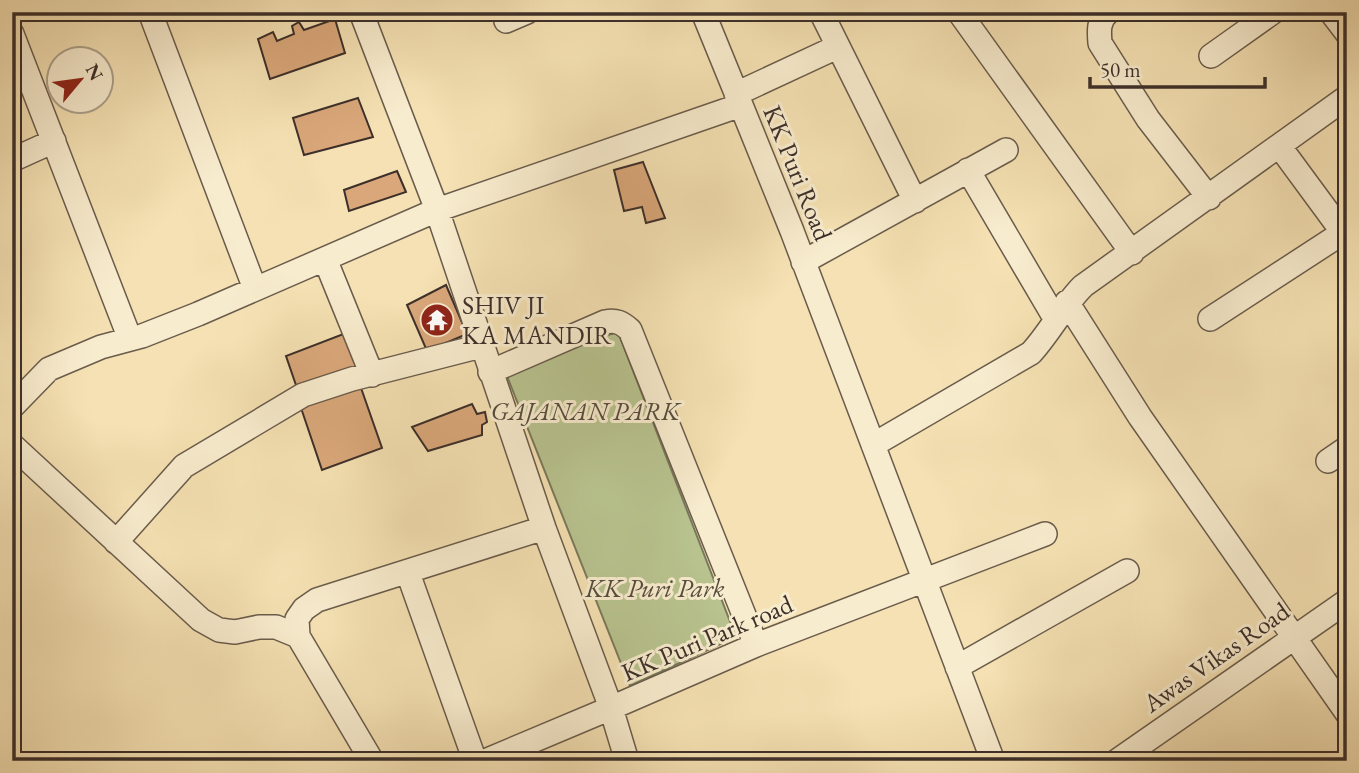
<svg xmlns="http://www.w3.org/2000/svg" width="1359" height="773" viewBox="0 0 1359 773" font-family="'EB Garamond',serif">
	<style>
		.green { fill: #b8c38f; stroke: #7a795c; stroke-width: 2 }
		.building { fill: #d9a77a; stroke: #3c2f2a; stroke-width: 2 }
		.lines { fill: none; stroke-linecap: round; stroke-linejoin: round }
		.minor-casing { stroke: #6a5c4c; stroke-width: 26 }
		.minor { stroke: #f8ecce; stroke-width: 23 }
		.labels { text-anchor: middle; stroke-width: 6; stroke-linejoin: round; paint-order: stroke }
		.street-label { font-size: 26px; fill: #3c2f2a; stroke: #f8ecce }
		.poi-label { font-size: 26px; fill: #3c2f2a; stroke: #f8ecce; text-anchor: start }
		.park-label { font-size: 26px; font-style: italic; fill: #554d3e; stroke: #f8ecce }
	</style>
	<rect width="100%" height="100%" fill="#f5e1b3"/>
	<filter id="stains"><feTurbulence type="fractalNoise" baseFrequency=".00286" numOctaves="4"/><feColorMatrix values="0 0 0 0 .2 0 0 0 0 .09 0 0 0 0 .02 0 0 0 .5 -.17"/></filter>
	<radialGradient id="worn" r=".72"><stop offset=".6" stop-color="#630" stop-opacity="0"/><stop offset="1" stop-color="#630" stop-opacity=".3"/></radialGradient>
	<!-- green -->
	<path class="green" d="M618,332L736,637L630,686L503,366Z"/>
	<!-- building -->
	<path class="building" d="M335,19L345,53L270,79L258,39L273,32L277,41L294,34L292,26L299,22L304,30Z
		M358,98L373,137L304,155L293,118Z
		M643,162L665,218L646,223L642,207L624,211L614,170Z
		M397,171L406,192L349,211L344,190Z
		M446,285L467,334L427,351L407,305Z
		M346,333L360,367L298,391L286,356Z
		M360,385L382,448L322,470L300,405Z
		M472,404L477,414L485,412L487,422L482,425V435L428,451L412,427Z"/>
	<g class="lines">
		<defs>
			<path id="minor" d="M150,12L255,289
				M361,12L437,210L741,105L792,231L993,761
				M703,12L741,105
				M821,12L915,201
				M959,12L1132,253
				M1108,12C1098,21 1099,31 1100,43L1148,119L1209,198
				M1331,12L1347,33
				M506,21L527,12
				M12,34L130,339
				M1211,56L1273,12
				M736,94L837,47
				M1280,147L1347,238
				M12,160L54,141
				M968,170L1056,320
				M325,259L372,375
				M803,262L1006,150
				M1067,302L1140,417L1347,713
				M1210,319L1347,230
				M490,372L605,322C616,320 621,322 630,330L756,645
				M12,407L49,369L101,347L142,336L198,314L437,210L544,528L611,708L756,645L1045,534
				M12,445L201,620L219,630L235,632L259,627H276L298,636
				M873,445L1031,353C1051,331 1063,306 1083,286L1347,97
				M1328,461L1347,448
				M116,542L184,466L303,395L352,379L481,346
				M408,573L475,761
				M957,667L1127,571
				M372,761L298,636L297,619L304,609L317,600L544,528
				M485,761L611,708L627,761
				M1117,761L1347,601"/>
		</defs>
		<!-- minor casing -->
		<use href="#minor" class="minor-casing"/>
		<!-- minor -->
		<use href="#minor" class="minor"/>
	</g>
	<!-- icons -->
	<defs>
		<symbol id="temple-disc" viewBox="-11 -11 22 22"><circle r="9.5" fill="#8f2418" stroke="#f8ecce"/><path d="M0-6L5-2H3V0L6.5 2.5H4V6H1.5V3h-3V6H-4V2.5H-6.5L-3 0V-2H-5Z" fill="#fff"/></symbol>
	</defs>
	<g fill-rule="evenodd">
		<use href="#temple-disc" x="418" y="301" width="38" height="38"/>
	</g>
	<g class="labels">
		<!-- street labels -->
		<g class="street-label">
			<text transform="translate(798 173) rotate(68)" y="9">KK Puri Road</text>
			<text transform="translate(707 638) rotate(-23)" y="9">KK Puri Park road</text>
			<text transform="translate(1216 657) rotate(-35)" y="9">Awas Vikas Road</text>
		</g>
		<!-- poi labels -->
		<g class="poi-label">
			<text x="462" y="314">SHIV JI<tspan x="462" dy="30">KA MANDIR</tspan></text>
		</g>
		<!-- park labels -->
		<g class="park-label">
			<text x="585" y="420">GAJANAN PARK</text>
			<text x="655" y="597">KK Puri Park</text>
		</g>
	</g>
	<!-- margin -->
	<rect width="1359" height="773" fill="none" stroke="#f5e1b3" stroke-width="42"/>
	<rect x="14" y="14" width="1331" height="745" fill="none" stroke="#3c2f2a" stroke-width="3.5"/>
	<rect x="21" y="21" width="1317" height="731" fill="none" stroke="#3c2f2a" stroke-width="2"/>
	<!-- north arrow -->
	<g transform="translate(80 80) rotate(61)"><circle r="33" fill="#f8ecce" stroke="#ada08c" stroke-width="2"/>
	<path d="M0-5L12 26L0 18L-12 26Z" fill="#8f2418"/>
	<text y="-10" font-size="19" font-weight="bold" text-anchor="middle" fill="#3c2f2a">N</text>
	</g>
	<!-- scale -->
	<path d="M1090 77v10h175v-10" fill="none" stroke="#3c2f2a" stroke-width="3.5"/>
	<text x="1100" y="77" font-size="21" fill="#3c2f2a" stroke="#f8ecce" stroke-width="5" paint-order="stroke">50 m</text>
	<rect width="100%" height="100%" filter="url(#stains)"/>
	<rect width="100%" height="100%" fill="url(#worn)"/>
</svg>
